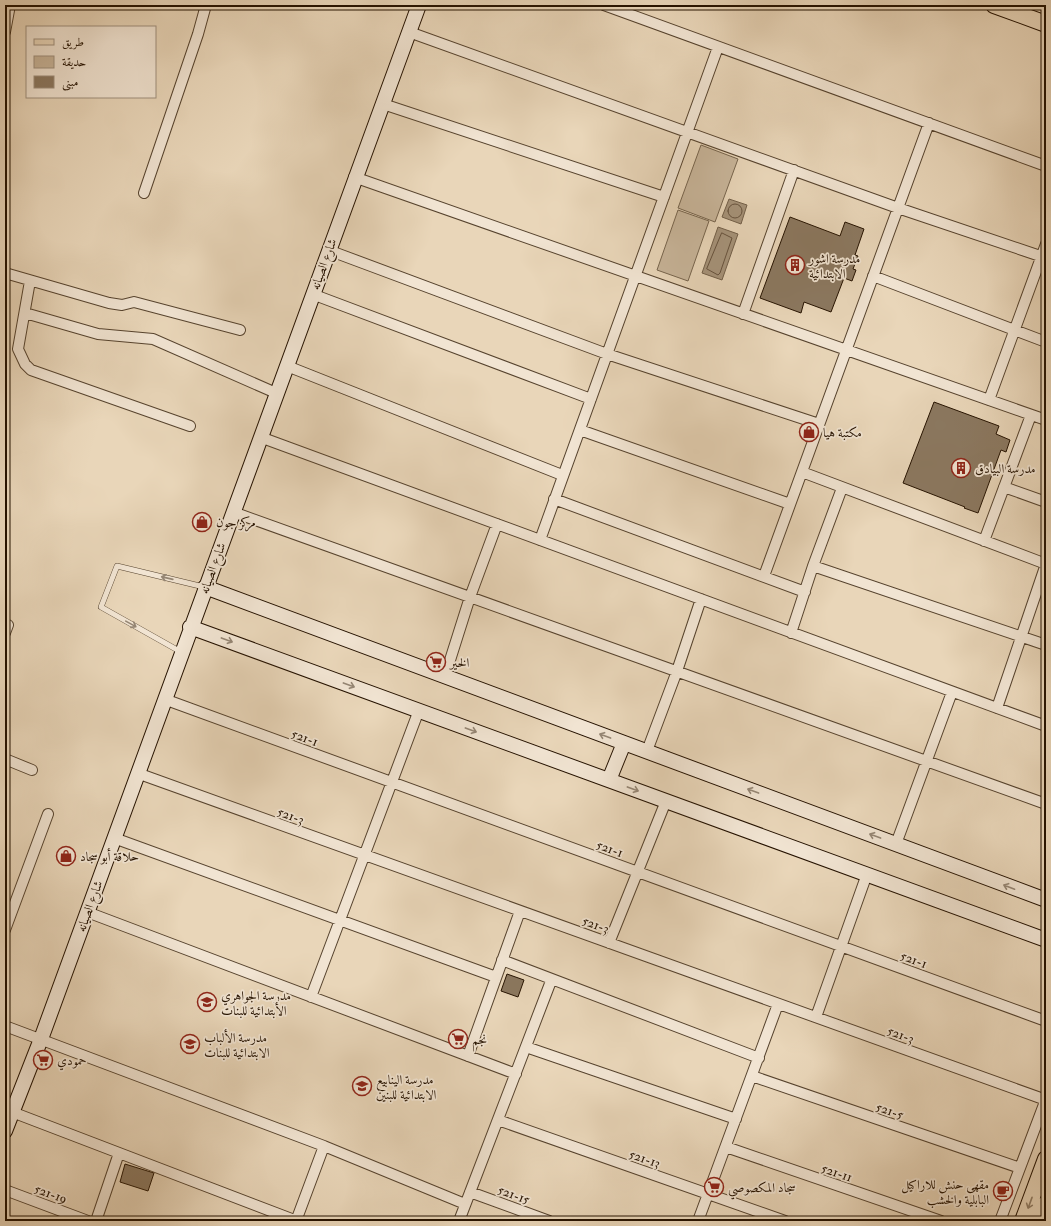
<svg xmlns="http://www.w3.org/2000/svg" width="1051" height="1226" viewBox="0 0 1051 1226" font-family="'IM FELL Double Pica',Amiri,serif">
	<style>
		.green { fill: #c8b59a; stroke: #76644d }
		.water { fill: #a6937a; stroke: #725f49 }
		.lines { fill: none; stroke-linecap: round; stroke-linejoin: round }
		.shore { stroke: #66523d; stroke-width: 1 }
		.building { fill: #8b7860; stroke: #251200 }
		.lane-casing { stroke: #56432e; stroke-width: 6 }
		.street-casing { stroke: #56432e; stroke-width: 12 }
		.secondary-casing { stroke: #251200; stroke-width: 16 }
		.primary-casing { stroke: #251200; stroke-width: 18 }
		.lane { stroke: #f1e4d2; stroke-width: 5 }
		.street { stroke: #f1e4d2; stroke-width: 10 }
		.secondary { stroke: #f1e4d2; stroke-width: 14 }
		.primary { stroke: #e9d6b9; stroke-width: 16 }
		.oneway { stroke: #958674 }
		.oneway2 { stroke: #917e66 }
		.labels { text-anchor: middle; stroke-width: 3.5; stroke-linejoin: round; paint-order: stroke }
		.poi-label { font-size: 13px; fill: #251200; stroke: #f1e4d2; text-anchor: start }
		.street-label { font-size: 13px; fill: #251200; stroke: #f1e4d2 }
	</style>
	<rect width="100%" height="100%" fill="#e9d6b9"/>
	<filter id="stains"><feTurbulence type="fractalNoise" baseFrequency=".005" numOctaves="4"/><feColorMatrix values="0 0 0 0 .2 0 0 0 0 .09 0 0 0 0 .02 0 0 0 .5 -.17"/></filter>
	<radialGradient id="worn" r=".72"><stop offset=".6" stop-color="#630" stop-opacity="0"/><stop offset="1" stop-color="#630" stop-opacity=".3"/></radialGradient>
	<!-- green -->
	<path class="green" d="M701,145L738,159L715,222L678,208Z
		M678,210L709,221L688,281L657,270Z"/>
	<!-- water -->
	<path class="water" d="M729,199L747,205L741,224L722,217Z
		M718,227L738,234L722,280L702,273Z"/>
	<g class="lines">
		<!-- shore -->
		<path class="shore" d="M728 211a7 7 0 1 1 14 0a7 7 0 1 1-14 0Z
			M722,233L732,238L720,273L718,275L707,269Z"/>
	</g>
	<!-- building -->
	<path class="building" d="M790,217L840,236L845,222L864,229L855,255L858,256L853,269L856,270L852,281L844,278L831,312L804,302L801,313L760,298Z
		M934,402L999,426L996,434L1010,440L1006,452L1001,450L978,513L964,508L965,507L903,483Z
		M507,974L524,980L518,997L501,991Z
		M125,1164L154,1173L148,1191L120,1182Z"/>
	<g class="lines">
		<defs>
			<path id="lane" d="M181,652L101,607L117,566L204,587"/>
			<path id="street" d="M604,5L1046,166
				M5,32L10,5
				M409,32L898,208L1046,258
				M383,104L664,197
				M354,177L1046,420
				M144,193L198,34L206,5
				M328,250L607,354L819,424
				M5,273L109,303L122,305L134,302L240,330
				M873,276L1046,342
				M30,281L18,349L25,364L31,370L190,426
				M312,294L591,399
				M25,313L98,334L153,339L276,393
				M743,314L794,170
				M287,366L562,475
				M989,400L1046,244
				M580,430L790,504
				M260,437L1046,726
				M802,472L1046,564
				M1004,487L1046,502
				M554,499L805,592
				M233,512L1046,804
				M540,540L718,47
				M984,541L1031,415
				M813,566L1046,645
				M764,576L929,123
				M5,633L8,625
				M791,633L813,566L842,488
				M445,676L470,597L497,524
				M164,699L1046,1021
				M997,708L1046,564
				M647,751L677,671L701,599
				M5,759L32,770
				M137,773L1046,1100
				M114,838L496,977
				M896,844L952,692
				M87,912L516,1074
				M5,930L48,814
				M609,943L666,801
				M502,960L759,1058
				M311,997L419,710
				M816,1017L867,874
				M5,1026L324,1146L465,1204
				M526,1047L736,1119
				M468,1056L520,911
				M752,1076L1020,1168
				M12,1112L297,1221
				M498,1120L785,1221
				M726,1147L941,1221
				M5,1190L88,1221
				M470,1192L549,1221
				M96,1221L119,1153
				M296,1221L324,1146
				M459,1221L551,981
				M698,1221L778,1004
				M1000,1221L1046,1099"/>
			<path id="secondary" d="M205,587L1046,900
				M190,627L1046,940
				M609,780L624,743
				M5,1131L41,1039L419,5"/>
			<path id="primary" d="M994,5L1046,24
				M1023,1221L1046,1159
				M1040,1221L1046,1204"/>
		</defs>
		<!-- lane casing -->
		<use href="#lane" class="lane-casing"/>
		<!-- street casing -->
		<use href="#street" class="street-casing"/>
		<!-- secondary casing -->
		<use href="#secondary" class="secondary-casing"/>
		<!-- primary casing -->
		<use href="#primary" class="primary-casing"/>
		<!-- lane -->
		<use href="#lane" class="lane"/>
		<!-- street -->
		<use href="#street" class="street"/>
		<!-- secondary -->
		<use href="#secondary" class="secondary"/>
		<!-- primary -->
		<use href="#primary" class="primary"/>
	</g>
	<!-- one-way arrows -->
	<defs><path id="oneway-shaft" d="M-6 0H5M1.5-3L5.5 0L1.5 3" fill="none" stroke-width="1.6" stroke-linecap="round" stroke-linejoin="round"/></defs>
	<g class="oneway">
		<use href="#oneway-shaft" transform="translate(167 578) rotate(-167)"/>
		<use href="#oneway-shaft" transform="translate(131 624) rotate(29)"/>
		<use href="#oneway-shaft" transform="translate(227 640) rotate(20)"/>
		<use href="#oneway-shaft" transform="translate(349 685) rotate(20)"/>
		<use href="#oneway-shaft" transform="translate(471 730) rotate(20)"/>
		<use href="#oneway-shaft" transform="translate(605 736) rotate(-160)"/>
		<use href="#oneway-shaft" transform="translate(633 789) rotate(20)"/>
		<use href="#oneway-shaft" transform="translate(753 791) rotate(-160)"/>
		<use href="#oneway-shaft" transform="translate(875 836) rotate(-160)"/>
		<use href="#oneway-shaft" transform="translate(1009 887) rotate(-159)"/>
	</g>
	<use class="oneway2" href="#oneway-shaft" transform="translate(1030 1203) rotate(110)"/>
	<!-- icons -->
	<defs>
		<symbol id="building-ring" viewBox="-11 -11 22 22"><circle r="9.5" fill="#f1e4d2" stroke="#8f2418" stroke-width="1.5"/><path d="M-4-6H4V6H1V3H-1V6H-4ZM-2.5-4.3h1.7v1.8h-1.7ZM.8-4.3h1.7v1.8H.8ZM-2.5-1h1.7V.8h-1.7ZM.8-1h1.7V.8H.8Z" fill="#8f2418"/></symbol>
		<symbol id="shop-ring" viewBox="-11 -11 22 22"><circle r="9.5" fill="#f1e4d2" stroke="#8f2418" stroke-width="1.5"/><path d="M-5-2.5h2.3a2.7 3.5 0 0 1 5.4 0H5L5.5 6h-11ZM-1.5-2.5h3a1.5 2.3 0 0 0-3 0Z" fill="#8f2418"/></symbol>
		<symbol id="supermarket-ring" viewBox="-11 -11 22 22"><circle r="9.5" fill="#f1e4d2" stroke="#8f2418" stroke-width="1.5"/><path d="M-6-5.5h2.5l.6 2H6L4.5 2H-2.5L-4.4-4H-6ZM-1.5 3.2a1.3 1.3 0 1 0 .1 0ZM3 3.2a1.3 1.3 0 1 0 .1 0Z" fill="#8f2418"/></symbol>
		<symbol id="school-ring" viewBox="-11 -11 22 22"><circle r="9.5" fill="#f1e4d2" stroke="#8f2418" stroke-width="1.5"/><path d="M0-5L7-2L0 1L-7-2ZM-4 1L0 2.5L4 1V4Q0 6-4 4Z" fill="#8f2418"/></symbol>
		<symbol id="cafe-ring" viewBox="-11 -11 22 22"><circle r="9.5" fill="#f1e4d2" stroke="#8f2418" stroke-width="1.5"/><path d="M-5.5-4.5H6V0H3Q3 3.5 0 3.5H-2.5Q-5.5 3.5-5.5 0ZM3-3.2v2h1.7v-2ZM-6 4.5H4V6H-6Z" fill="#8f2418"/></symbol>
	</defs>
	<g fill-rule="evenodd">
		<use href="#building-ring" x="784" y="254" width="22" height="22"/>
		<use href="#shop-ring" x="798" y="421" width="22" height="22"/>
		<use href="#building-ring" x="950" y="457" width="22" height="22"/>
		<use href="#shop-ring" x="191" y="511" width="22" height="22"/>
		<use href="#supermarket-ring" x="425" y="651" width="22" height="22"/>
		<use href="#shop-ring" x="55" y="845" width="22" height="22"/>
		<use href="#school-ring" x="196" y="991" width="22" height="22"/>
		<use href="#supermarket-ring" x="447" y="1028" width="22" height="22"/>
		<use href="#school-ring" x="179" y="1033" width="22" height="22"/>
		<use href="#supermarket-ring" x="32" y="1049" width="22" height="22"/>
		<use href="#school-ring" x="351" y="1075" width="22" height="22"/>
		<use href="#supermarket-ring" x="703" y="1176" width="22" height="22"/>
		<use href="#cafe-ring" x="992" y="1180" width="22" height="22"/>
	</g>
	<g class="labels">
		<!-- poi labels -->
		<g class="poi-label">
			<text x="809" y="263">مدرسة اشور<tspan x="809" dy="15">الابتدائية</tspan></text>
			<text x="823" y="437">مكتبة هيا</text>
			<text x="975" y="473">مدرسة البيادق</text>
			<text x="216" y="527">مركز جون</text>
			<text x="450" y="667">الخير</text>
			<text x="80" y="861">حلاقة أبو سجاد</text>
			<text x="221" y="1000">مدرسة الجواهري<tspan x="221" dy="15">الأبتدائية للبنات</tspan></text>
			<text x="204" y="1042">مدرسة الألباب<tspan x="204" dy="15">الابتدائية للبنات</tspan></text>
			<text x="472" y="1044">نجم</text>
			<text x="57" y="1065">حمودي</text>
			<text x="376" y="1084">مدرسة الينابيع<tspan x="376" dy="15">الابتدائية للبنين</tspan></text>
			<text x="989" y="1189" text-anchor="end">مقهى حنش للاراكيل<tspan x="989" dy="15">البابلية والخشب</tspan></text>
			<text x="728" y="1192">سجاد المكصوصي</text>
		</g>
		<!-- street labels -->
		<g class="street-label">
			<text transform="translate(323 264) rotate(-70)" y="5">شارع الصيانه</text>
			<text transform="translate(212 568) rotate(-70)" y="5">شارع الصيانه</text>
			<text transform="translate(305 737) rotate(20)" y="5">521-1</text>
			<text transform="translate(291 815) rotate(20)" y="5">521-3</text>
			<text transform="translate(610 848) rotate(20)" y="5">521-1</text>
			<text transform="translate(89 906) rotate(-70)" y="5">شارع الصيانه</text>
			<text transform="translate(596 924) rotate(20)" y="5">521-3</text>
			<text transform="translate(914 959) rotate(20)" y="5">521-1</text>
			<text transform="translate(901 1034) rotate(20)" y="5">521-3</text>
			<text transform="translate(890 1110) rotate(19)" y="5">521-5</text>
			<text transform="translate(645 1158) rotate(19)" y="5">521-13</text>
			<text transform="translate(837 1172) rotate(19)" y="5">521-11</text>
			<text transform="translate(51 1193) rotate(20)" y="5">521-19</text>
			<text transform="translate(514 1194) rotate(20)" y="5">521-15</text>
		</g>
	</g>
	<!-- margin -->
	<rect width="1051" height="1226" fill="none" stroke="#e9d6b9" stroke-width="20"/>
	<rect x="6" y="6" width="1039" height="1214" fill="none" stroke="#251200" stroke-width="2"/>
	<rect x="10" y="10" width="1031" height="1206" fill="none" stroke="#251200"/>
	<!-- legend -->
	<rect x="26" y="26" width="130" height="72" fill="#f1e4d2" stroke="#9f907e"/>
	<rect x="34" y="39" width="20" height="6" fill="#e9d6b9" stroke="#9f907e"/>
	<text x="62" y="46" font-size="12" fill="#251200">طريق</text>
	<rect x="34" y="56" width="20" height="12" fill="#c8b59a" stroke="#9f907e"/>
	<text x="62" y="66" font-size="12" fill="#251200">حديقة</text>
	<rect x="34" y="76" width="20" height="12" fill="#8b7860" stroke="#9f907e"/>
	<text x="62" y="86" font-size="12" fill="#251200">مبنى</text>
	<rect width="100%" height="100%" filter="url(#stains)"/>
	<rect width="100%" height="100%" fill="url(#worn)"/>
</svg>
